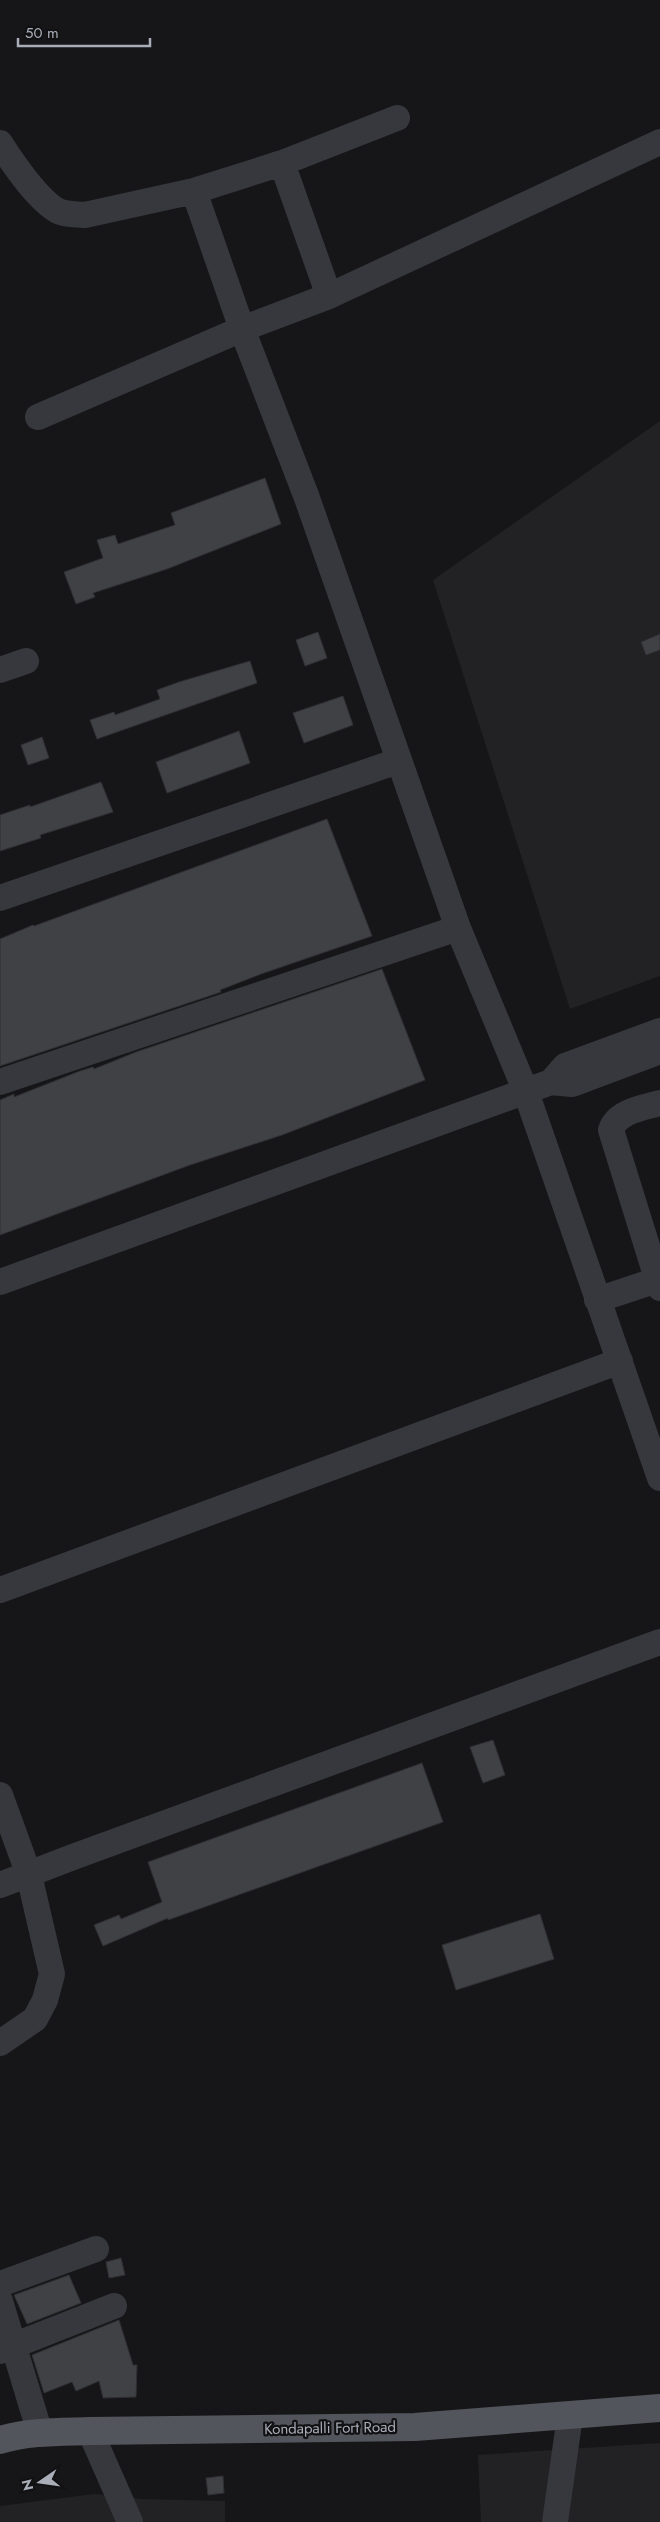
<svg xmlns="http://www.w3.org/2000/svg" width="660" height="2522" viewBox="0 0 660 2522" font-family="Jost,sans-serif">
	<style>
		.built { fill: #222225 }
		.building { fill: #404145; stroke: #303034 }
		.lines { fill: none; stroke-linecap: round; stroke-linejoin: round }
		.minor { stroke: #37383d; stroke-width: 26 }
		.major { stroke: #53555c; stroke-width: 28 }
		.labels { text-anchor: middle; stroke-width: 4.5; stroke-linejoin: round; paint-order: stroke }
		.street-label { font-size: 15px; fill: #a8adb8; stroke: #111113 }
	</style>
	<rect width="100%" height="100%" fill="#161618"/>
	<!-- built -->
	<path class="built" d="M660,421V976L570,1009L433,580Z
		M660,2443V2522H481L478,2455Z
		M94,2494L142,2499L225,2501V2522H0V2506Z"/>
	<!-- building -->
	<path class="building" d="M265,478L281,524L167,569L93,593L95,597L76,604L64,572L103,558L97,540L115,535L118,544L175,525L171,513Z
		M318,632L327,658L305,666L296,640Z
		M660,634V650L646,655L641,642Z
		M250,661L257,683L97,739L90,720L114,712L115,715L160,699L157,690L179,682Z
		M343,696L353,725L304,743L293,713Z
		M239,731L250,763L167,793L156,762Z
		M42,737L49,758L28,765L21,745Z
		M101,782L113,812L40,835L41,838L0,851V815L30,805V807Z
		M327,819L372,936L261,974L220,990L221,992L0,1066V939L33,925L34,926Z
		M382,969L425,1080L282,1135L190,1165L0,1235V1100L14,1094V1097L80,1071L93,1067L94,1069L136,1052Z
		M493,1740L505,1775L483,1783L470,1747Z
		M422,1763L443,1822L168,1920V1918L103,1946L94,1925L119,1915L121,1919L162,1902L148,1862Z
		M540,1914L554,1959L456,1990L442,1945Z
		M121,2258L125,2275L109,2278L106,2262Z
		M69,2275L81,2303L27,2324L14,2295Z
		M119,2320L133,2365H137L136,2397L103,2398L99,2381L76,2391L72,2382L44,2393L32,2355Z
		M223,2476L224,2493L208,2495L206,2478Z"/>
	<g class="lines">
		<!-- minor -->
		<path class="minor" d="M0,143C12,162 38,200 58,211C66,215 77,214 85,215L194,191L282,163L397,118
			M282,163L329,296
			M194,191L242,329L307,498L458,928L526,1092L660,1478
			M38,417L242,329L329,296L660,142
			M0,670L26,661
			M0,898L398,761
			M0,1082L458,928
			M551,1082L565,1066L660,1031
			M660,1103C643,1108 617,1111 611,1130L660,1288
			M0,1282L551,1082L572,1084L660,1051
			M597,1300L660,1279
			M0,1590L620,1361
			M0,1795L29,1875L52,1974L45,2000L35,2019L0,2043
			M0,1885L73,1857L660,1642
			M0,2284L96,2249
			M0,2301L40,2433
			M0,2351L114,2306
			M90,2431L130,2522
			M555,2522L570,2416"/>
		<!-- major -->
		<path class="major" d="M0,2440C29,2431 60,2432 90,2431L415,2427L660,2408"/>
	</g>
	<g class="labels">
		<!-- street labels -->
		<g class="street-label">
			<text transform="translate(330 2428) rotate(-1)" y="5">Kondapalli Fort Road</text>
		</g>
	</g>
	<!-- north arrow -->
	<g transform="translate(40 2482) rotate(257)" stroke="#111113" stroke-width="4" paint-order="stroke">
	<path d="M0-4L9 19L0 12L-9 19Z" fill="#a8adb8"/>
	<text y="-8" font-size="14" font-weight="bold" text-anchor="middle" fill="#a8adb8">N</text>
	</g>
	<!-- scale -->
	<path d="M18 38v8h132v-8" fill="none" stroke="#a8adb8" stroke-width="2.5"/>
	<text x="25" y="38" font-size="15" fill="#a8adb8" stroke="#111113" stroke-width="4" paint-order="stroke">50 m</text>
</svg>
